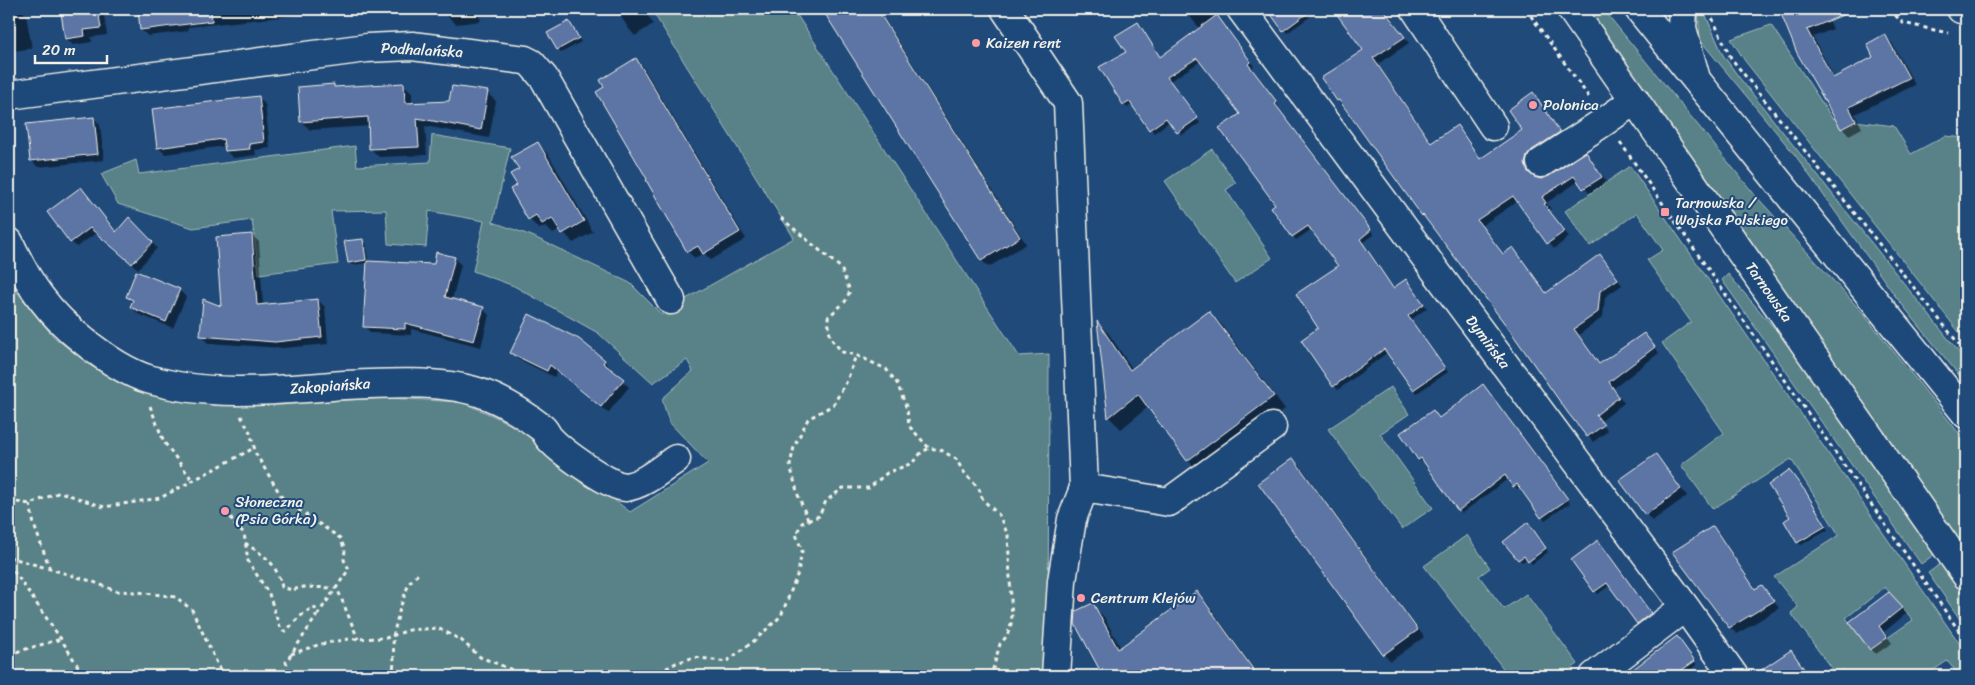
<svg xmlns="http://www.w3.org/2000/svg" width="1975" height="685" viewBox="0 0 1975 685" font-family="Sriracha,sans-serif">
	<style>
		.green { fill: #598288; stroke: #a6bab8; fill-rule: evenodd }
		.shadow { fill: #0007 }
		.building { fill: #5c74a5; stroke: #f4f1e8 }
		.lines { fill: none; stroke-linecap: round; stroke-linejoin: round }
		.minor-casing { stroke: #f4f1e8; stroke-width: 31 }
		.major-casing { stroke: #f4f1e8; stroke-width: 31 }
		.path { stroke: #f4f1e8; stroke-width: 3; stroke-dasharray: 4 4; stroke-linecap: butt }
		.minor { stroke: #1f4a7a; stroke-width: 28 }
		.major { stroke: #1f4a7a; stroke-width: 28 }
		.poi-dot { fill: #ff9aa2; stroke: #1f4a7a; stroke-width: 2 }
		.labels { text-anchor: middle; stroke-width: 4; stroke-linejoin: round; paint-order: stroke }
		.poi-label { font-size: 15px; fill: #f4f1e8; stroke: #1f4a7a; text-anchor: start }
		.street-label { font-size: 15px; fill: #f4f1e8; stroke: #1f4a7a }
	</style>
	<rect width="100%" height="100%" fill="#1f4a7a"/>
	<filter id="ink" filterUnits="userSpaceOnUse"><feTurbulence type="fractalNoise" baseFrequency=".02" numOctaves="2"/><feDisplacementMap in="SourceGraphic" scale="10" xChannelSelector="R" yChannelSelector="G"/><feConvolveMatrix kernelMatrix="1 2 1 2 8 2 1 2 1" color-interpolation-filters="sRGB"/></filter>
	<g filter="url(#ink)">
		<!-- green -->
		<path class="green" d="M651,9H793L1019,356L1049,354L1048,676H9V276L17,292L54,337L91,366L136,391L176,401L222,406L388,398L461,402L494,416L534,437L630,512L708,463L669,422L662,399L693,371L687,360L653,383L598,333L514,286L473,271L484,221L429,211L426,247L388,244L386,210L331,211L338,264L259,274L252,220L193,228L118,204L101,174L136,160L139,174L355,146L357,166L430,162L432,135L510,148L493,222L532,236L630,283L662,315L661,313L794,238Z
			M1587,9H1603L1755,195L1862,312L1966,442V549Z
			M1698,9H1703L1723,55L1738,76L1966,361V384L1896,297L1795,155L1700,40Z
			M1771,25L1832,118L1894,126L1911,154L1945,136L1966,138V341L1745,61L1731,39Z
			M1212,149L1236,183L1226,190L1272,258L1235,283L1165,181Z
			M1630,166L1966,653V676H1960L1947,661L1925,676H1850L1844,669L1836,675L1791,613L1798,607L1774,577L1839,535L1791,459L1713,509L1681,465L1724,433L1662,343L1691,322L1647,260L1663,250L1637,213L1590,246L1565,211ZM1885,587L1913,620L1870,650L1846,618Z
			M1728,274L1793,350L1935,554L1921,564L1722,280Z
			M1391,387L1409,414L1380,434L1433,508L1402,529L1328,429Z
			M1467,535L1490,568L1479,576L1504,609L1526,594L1578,664L1561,676H1509L1424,566Z
			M1943,562L1966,596V628L1928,573Z"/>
		<!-- shadow -->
		<path class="shadow" d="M20,9L26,15L32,48L9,52V10Z
			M66,9H103L107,35L91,37L92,42L73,45L66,38Z
			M139,9H334L335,11L188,27V31L148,36L141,30Z
			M445,9H493V15L479,16L481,21L456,24L445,14Z
			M616,9H644L653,24L635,36L629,29Z
			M821,9H878L1026,244L989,267L982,261L837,30Z
			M1084,9H1099L1090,15Z
			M1184,9H1209L1254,66L1251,68L1279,107L1278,108L1374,235L1362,243L1394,289L1410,284L1427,308L1411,320L1448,372L1417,393L1388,352L1338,390L1302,341L1320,328L1340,266L1312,229L1296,240L1293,236L1277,205L1242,114L1201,61L1170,81L1200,123L1182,135L1170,121L1154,133L1133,104L1127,108L1124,104L1128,53L1138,23L1161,58L1200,29Z
			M1269,9H1306L1311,16L1287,33Z
			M1334,9H1385L1409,43L1378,64L1432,144L1457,127L1481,160L1524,131L1533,94L1565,138L1530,171L1533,178L1541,180L1550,177L1586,154L1607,182L1589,193L1579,181L1546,203L1551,209L1549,210L1569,237L1554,249L1518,201L1481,226L1504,255L1546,294L1600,256L1622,285L1605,297L1603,317L1579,335L1600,365L1649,340L1659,353L1614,388L1624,403L1600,422L1608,431L1593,442L1569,412L1512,331L1423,215L1338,100L1365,50Z
			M1780,9H1798L1800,13L1808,9H1823L1825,11L1833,29L1813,37L1835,79L1875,57L1885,36L1892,43L1915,85L1855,114L1862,128L1849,135L1842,128L1798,52Z
			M569,23L581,42L561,53L549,34Z
			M636,60L643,67L746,239L711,260L704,253L695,258L688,252L647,180L649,179L606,88Z
			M333,85L336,88L403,85L412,93V104L450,102L487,93L496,101L489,138L425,126L427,155L379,157L371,149L370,126L310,130L302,122Z
			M258,98L265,104L270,148L255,150L256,155L233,158L226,151L225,146L165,154L158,147Z
			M94,118L100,125L104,160L38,167L31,160Z
			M538,144L548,154L593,232L573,243L561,229L553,234L545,226L539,229L529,219L519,185L520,170Z
			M81,188L116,233L130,219L157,248L138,269L96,233L77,247L71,242Z
			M252,235L259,242L263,305L318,300L325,307L328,344L283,348L208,343L201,336L223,308Z
			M363,240L366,243L368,262L435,266L454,258L461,265L452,300L483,309L489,315L481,347L411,329V335L371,333L364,326L368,263L352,265L349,262Z
			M179,290L186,297L173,328L138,314L132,307L133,303L127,296Z
			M1209,312L1221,324L1285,409L1200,472L1188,460L1148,407L1121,429L1109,417L1099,324L1109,334L1133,370Z
			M578,340L604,361L611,368L610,370L629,387L608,413L557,371L554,377L518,359L512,352Z
			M1486,389L1570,503L1545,520L1520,487L1517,489L1509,478L1462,513L1424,461L1422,462L1419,459L1439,420Z
			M1656,456L1687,496L1652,521L1646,514Z
			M1293,459L1300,466L1424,637L1391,661L1384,655L1260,484Z
			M1792,475L1828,530L1801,545L1798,542L1792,518Z
			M1531,527L1548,552L1532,564L1527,559L1522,562L1505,542Z
			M1712,527L1719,534L1756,590L1762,586L1779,608L1737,634L1730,627Z
			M1601,544L1653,617L1641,626L1610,585L1598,594L1573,560Z
			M1197,593L1207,603L1259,676H1171L1140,634Z
			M1889,593L1907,613L1884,632L1892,643L1876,654L1871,649Z
			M1094,607L1104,617L1136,676H1104L1076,624Z
			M1680,641L1697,665L1681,676H1640L1635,670Z
			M1790,651L1810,676H1770L1765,669Z"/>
		<!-- building -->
		<path class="building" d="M65,9H98L101,28L84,30L85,36L65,39L61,13H65Z
			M138,9H211L212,21L140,30Z
			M822,9H877L1020,237L981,261Z
			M1267,9H1313L1283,31Z
			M1333,9H1383L1405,37L1373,58L1431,143L1457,125L1480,159L1522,130L1508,110L1533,92L1560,132L1532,150L1527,156L1525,164L1528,172L1534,177L1541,179L1549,176L1586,152L1602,177L1583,189L1574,176L1542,197L1546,203L1544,204L1565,231L1547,244L1513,196L1477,220L1503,254L1513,247L1546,293L1600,254L1618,279L1600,291L1598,312L1574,329L1599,364L1644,333L1655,347L1609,382L1619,397L1596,415L1604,425L1587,437L1568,413L1511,332L1423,215L1422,216L1339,100L1337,101L1321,78L1363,50Z
			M1779,9H1796L1798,12L1805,9H1857L1807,30L1833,78L1873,57L1867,44L1885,34L1909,78L1849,107L1856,121L1841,129L1797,53Z
			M1217,15L1251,62L1248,64L1277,102L1275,104L1371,230L1360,239L1393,288L1406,279L1424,304L1408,316L1445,368L1413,390L1384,349L1333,387L1301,340L1318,328L1296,294L1338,266L1308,226L1292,237L1271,207L1275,204L1219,128L1240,114L1197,58L1167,77L1198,118L1177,133L1166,118L1149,130L1129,101L1123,105L1099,67L1126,52L1115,36L1138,22L1160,57Z
			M569,21L579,38L557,50L547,33Z
			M636,58L740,232L703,254L698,246L687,252L646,180L647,179L596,92L604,87L600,80Z
			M404,83L405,103L449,101L452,86L488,91L481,130L417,118L419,147L369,149L368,117L300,122L298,87L334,84V87Z
			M259,96L264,142L249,144L250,149L225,151L223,139L157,148L152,109Z
			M94,117L98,154L30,161L26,124Z
			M538,142L584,221L562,234L552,218L542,224L536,215L528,220L510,189L517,185L510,174L519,169L511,157Z
			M81,187L116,232L129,217L153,242L132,264L90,228L70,243L47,212Z
			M252,234L257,305L318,299L322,337L275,342L200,336L203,299L221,306L216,237Z
			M363,239L366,260L348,263L344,241Z
			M436,252L455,257L445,297L484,307L474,341L405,323V329L363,327L367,261L434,264Z
			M136,271L180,289L166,322L130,307L133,300L126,297Z
			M1209,311L1274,396L1187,461L1138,394L1108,418L1097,321L1130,370Z
			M529,314L579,339L605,360L603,363L624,379L601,407L550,365L547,371L510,353Z
			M1483,384L1568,499L1541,518L1517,484L1513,487L1505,475L1458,511L1421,458L1418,460L1400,433L1433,410L1439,418Z
			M1656,454L1681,489L1645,515L1619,480Z
			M1293,458L1418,630L1383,655L1258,483Z
			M1789,470L1806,492L1826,526L1797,543L1784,521L1790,517L1768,485Z
			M1528,522L1546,548L1528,562L1524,556L1518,560L1503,542Z
			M1713,526L1755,589L1762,585L1774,601L1729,628L1672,552Z
			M1598,540L1651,613L1637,624L1607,583L1594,592L1571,560Z
			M1197,591L1258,676H1103L1075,624L1076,611L1093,603L1118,649Z
			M1889,592L1903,607L1879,626L1887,638L1870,650L1849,622Z
			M1677,636L1695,661L1673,676H1624Z
			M1791,650L1809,676H1752Z"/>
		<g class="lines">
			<defs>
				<path id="minor" d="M1005,9L1068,103L1084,488L1169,502L1272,427
					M1241,9L1685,607L1734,676
					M1415,9L1493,126
					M1683,9L1682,28L1696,79
					M1961,9L1966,10
					M9,95L367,48L412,46L525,60L531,63L544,78L671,300
					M1541,163L1605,121L1635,100
					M9,242C28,284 48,313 85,342C104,357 125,372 148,379C211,398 279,390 344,385C384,383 440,380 478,392C500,399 524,414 542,428C546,431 547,437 551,440C561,451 612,488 625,487C643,485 661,469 676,459
					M1056,676L1062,581L1072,519L1084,488
					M1594,676L1685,607"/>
				<path id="major" d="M1571,9L1966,575
					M1639,9L1966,414"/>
			</defs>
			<!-- minor casing -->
			<use href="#minor" class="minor-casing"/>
			<!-- major casing -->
			<use href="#major" class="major-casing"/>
			<!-- path -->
			<path class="path" d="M1526,9L1591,100
				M1881,9L1892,12L1903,23L1948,33
				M1709,11L1731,58L1966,353
				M1710,13L1718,9
				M1620,142L1966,641
				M9,203L14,216
				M781,218L841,268L850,291L845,302L828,317L830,337L842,352L856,355L886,369L897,383L907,409L909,426L929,448
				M150,406L164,442L193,481
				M241,416L250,432L256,454L283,499L340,538L345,550L344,560L349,569L316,617
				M9,501L30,504L60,492L104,507L160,498L254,448
				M30,504L34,525L50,569
				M231,517L233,523L244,533L248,561L269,594L279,625L283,631H286L298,618L313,607L315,608L316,617L286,662L291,676
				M808,520L798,495L790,465L794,447L808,419L833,405L847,381L856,355
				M245,543C267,558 275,561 282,587L292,590L304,587L337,588L358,639
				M9,557L91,581L116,591L138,592L176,597L192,610L223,676
				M9,564L61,639L84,676
				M9,654L61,639
				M291,654L321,644L349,639L386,638L409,630L438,628L461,640L480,657L528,676
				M392,676L394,663L393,636L400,608L409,583L419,573
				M652,676L676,663L695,657L726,662L755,640L781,616L798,573L802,551L796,534L802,523L819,516L826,501L843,488H869L887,473L912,463L921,453L929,448L941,450L956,459L963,471L979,489L983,500L999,515L1008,535L1012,621L1007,636L1000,644L991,676"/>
			<!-- minor -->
			<use href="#minor" class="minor"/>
			<!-- major -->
			<use href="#major" class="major"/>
		</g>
	</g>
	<!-- markers -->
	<g class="poi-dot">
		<circle cx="976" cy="43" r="5"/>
		<circle cx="1533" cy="105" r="5"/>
		<rect x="1660" y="207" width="10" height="10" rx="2.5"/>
		<circle cx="225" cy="511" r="5"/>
		<circle cx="1081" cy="598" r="5"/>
	</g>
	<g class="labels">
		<!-- poi labels -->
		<g class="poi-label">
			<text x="986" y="48">Kaizen rent</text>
			<text x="1543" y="110">Polonica</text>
			<text x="1675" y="208">Tarnowska /<tspan x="1675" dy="17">Wojska Polskiego</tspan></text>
			<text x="235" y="507">Słoneczna<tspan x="235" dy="17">(Psia Górka)</tspan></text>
			<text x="1091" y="603">Centrum Klejów</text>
		</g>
		<!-- street labels -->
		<g class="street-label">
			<text transform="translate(422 50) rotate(3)" y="5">Podhalańska</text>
			<text transform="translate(1769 292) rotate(55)" y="5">Tarnowska</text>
			<text transform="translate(1488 342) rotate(53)" y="5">Dymińska</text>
			<text transform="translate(330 386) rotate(-4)" y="5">Zakopiańska</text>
		</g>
	</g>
	<!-- margin -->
	<rect width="1975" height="685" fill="none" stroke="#1f4a7a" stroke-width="30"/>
	<rect x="15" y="15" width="1945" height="655" fill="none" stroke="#f4f1e8" stroke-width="2" filter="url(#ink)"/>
	<!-- scale -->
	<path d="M35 55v8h72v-8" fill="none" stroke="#f4f1e8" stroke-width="2.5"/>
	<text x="42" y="55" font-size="15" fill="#f4f1e8" stroke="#1f4a7a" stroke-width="4" paint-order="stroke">20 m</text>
</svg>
